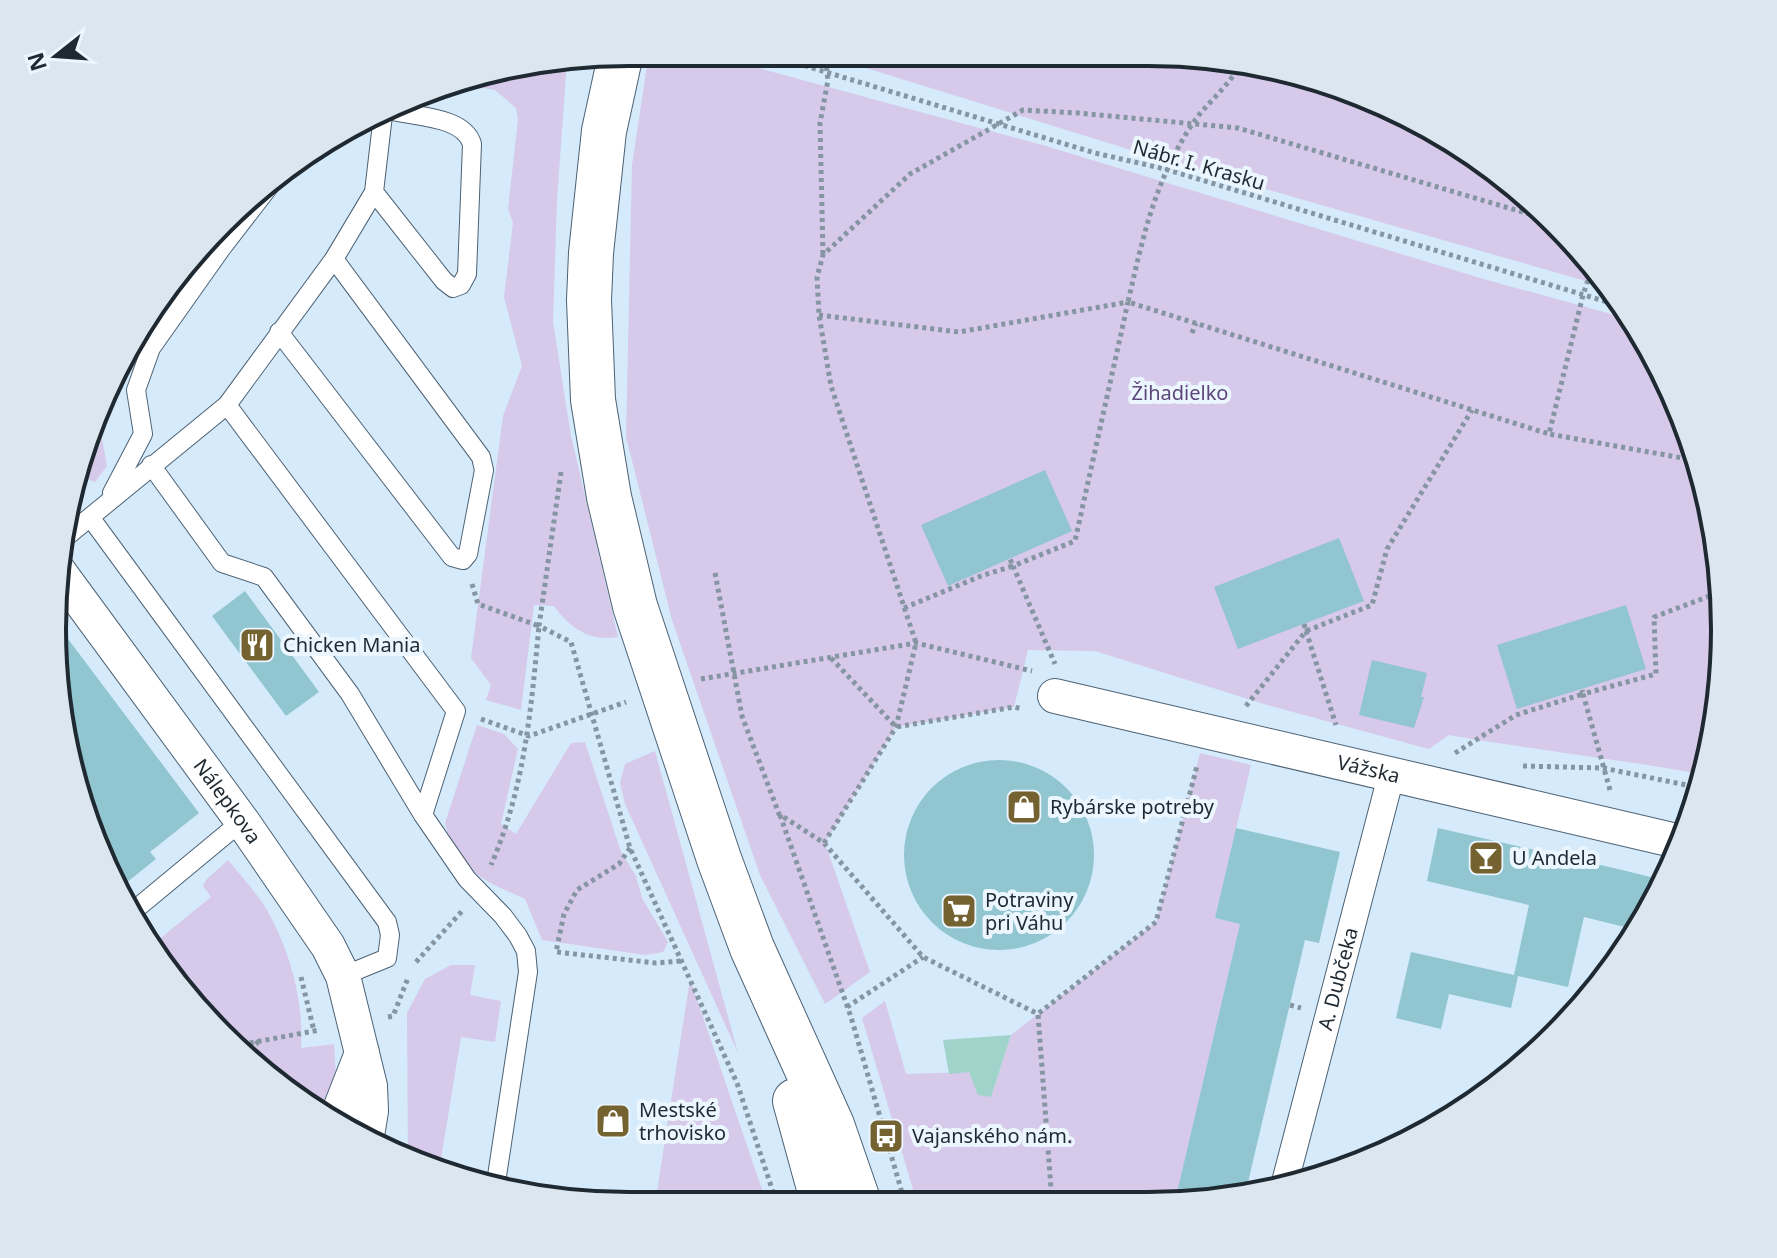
<svg xmlns="http://www.w3.org/2000/svg" width="1777" height="1258" viewBox="0 0 1777 1258" font-family="'Noto Sans',sans-serif">
	<style>
		.green { fill: #d6c9ea }
		.water { fill: #a0d4ca }
		.building { fill: #91c5d0 }
		.lines { fill: none; stroke-linecap: round; stroke-linejoin: round }
		.service-casing { stroke: #4c6274; stroke-width: 20 }
		.pedestrian-casing { stroke: #4c6274; stroke-width: 28 }
		.minor-casing { stroke: #4c6274; stroke-width: 36 }
		.secondary-casing { stroke: #4c6274; stroke-width: 46 }
		.path { stroke: #8595a2; stroke-width: 5; stroke-dasharray: 4 4; stroke-linecap: butt }
		.service { stroke: #fff; stroke-width: 18 }
		.pedestrian { stroke: #fff; stroke-width: 26 }
		.minor { stroke: #fff; stroke-width: 34 }
		.secondary { stroke: #fff; stroke-width: 44 }
		.labels { text-anchor: middle; stroke-width: 8; stroke-linejoin: round; paint-order: stroke }
		.street-label { font-size: 20px; fill: #1f2931; stroke: #ebf6fe }
		.park-label { font-size: 20px; fill: #5c467a; stroke: #ebf6fe }
		.poi-label { font-size: 20px; fill: #1f2931; stroke: #ebf6fe; text-anchor: start }
		.rim { fill: none; stroke: #1f2931; stroke-width: 4 }
	</style>
	<rect width="100%" height="100%" fill="#d5eafb"/>
	<!-- green -->
	<path class="green" d="M649,52L707,53L762,69L1046,146L1480,278L1633,320L1647,340L1694,443L1720,553L1724,666L1706,775C1621,759 1534,750 1449,735L1429,749L1267,705L1095,651L1028,650L1014,707L896,727L825,843L870,972L825,1004L760,875L672,620L626,437L632,165Z
		M827,56L1261,63L1437,130L1582,248L1610,288L1154,157Z
		M567,60L557,200L553,322L571,436L618,637C590,642 570,628 554,606L534,605L521,710L486,700L491,685L471,658L503,416L522,366L504,297L513,223L508,209L518,120L516,108L495,90L455,83L479,72Z
		M96,407L107,466L95,482L78,475Z
		M477,725L504,734L518,749L501,824L516,834L571,743L585,742L621,852L636,876L642,898L668,942L663,952L645,955L542,940L525,899C484,880 457,872 445,823Z
		M655,751L738,1053L625,804L620,783L625,764Z
		M1200,753L1251,765L1215,918L1240,924L1175,1201L917,1203L862,1018L885,1001L906,1074L969,1072L991,1097L1011,1035L1156,922Z
		M228,860C241,876 256,892 267,910C290,951 304,1001 301,1048L334,1044L336,1076L327,1117L278,1087L196,1010L152,945L211,897L203,886L206,880Z
		M451,965H475L470,995L501,1001L495,1042L461,1037L439,1171L408,1159L407,1013L425,979Z
		M690,979L767,1204H655Z"/>
	<!-- water -->
	<path class="water" d="M1011,1035L991,1097L978,1095L969,1072L949,1074L943,1040Z"/>
	<!-- building -->
	<path class="building" d="M1045,470L1072,531L948,586L921,525Z
		M1339,538L1364,601L1238,649L1214,587Z
		M245,591L319,692L286,716L212,616Z
		M1626,605L1646,669L1517,709L1497,645Z
		M59,627L199,813L150,852L156,859L116,891L63,741Z
		M1372,660L1427,673L1421,697H1424L1414,728L1359,715Z
		M904 855a95 95 0 1 1 190 0a95 95 0 1 1-190 0Z
		M1236,828L1340,852L1319,943L1305,940L1245,1195L1224,1201H1175L1240,924L1215,918Z
		M1438,828L1618,869L1667,881L1637,930L1584,917L1568,987L1518,976L1511,1008L1449,994L1441,1029L1396,1018L1411,952L1514,975L1529,905L1427,881Z"/>
	<g class="lines">
		<defs>
			<path id="service" d="M374,192L444,281L453,288L461,285L467,274L472,144C464,117 418,117 393,111
				M279,332L452,557L463,560L468,554L484,470L481,457L334,259
				M227,405L456,711L423,815
				M151,465L222,563L264,577L350,694L423,815L467,879L503,916L518,936L526,951L528,972L495,1189
				M112,493L143,434L136,390L151,348L221,249L275,179
				M90,517L387,922L390,935L387,958L343,976
				M61,541L227,405L334,259L374,192L383,115
				M131,913L242,821"/>
			<g id="pedestrian">
				<path id="s1" d="M1285,1182L1391,776"/>
			</g>
			<g id="minor">
				<path id="s2" d="M57,569L242,821L328,946L343,976L370,1086L371,1111L366,1142"/>
				<path id="s3" d="M1055,696L1681,842"/>
				<path d="M335,1122L362,1053"/>
			</g>
			<path id="secondary" d="M621,53L604,131L591,253L589,300L593,400L609,497L635,606L719,859L752,948L832,1125L859,1203
				M795,1101L823,1203"/>
		</defs>
		<!-- service casing -->
		<use href="#service" class="service-casing"/>
		<!-- pedestrian casing -->
		<use href="#pedestrian" class="pedestrian-casing"/>
		<!-- minor casing -->
		<use href="#minor" class="minor-casing"/>
		<!-- secondary casing -->
		<use href="#secondary" class="secondary-casing"/>
		<!-- path -->
		<path class="path" d="M766,54L1095,153L1165,169L1624,307
			M660,60L699,59L739,54
			M1241,63C1229,87 1205,104 1191,126C1154,183 1143,237 1128,302L1549,434
			M823,254L820,123L828,80L825,55
			M1593,265L1583,295L1549,434L1699,461
			M819,315L959,332L1128,302L1075,541L1013,566L1055,664
			M1192,333L1196,323
			M561,472L539,626L571,642L630,848L737,1083L777,1204
			M715,573L742,716L779,814L824,843L923,957L1038,1014L1052,1202
			M472,584L478,604L539,626C531,709 525,787 491,865
			M904,608L981,576L1013,566L1010,559
			M1304,624L1306,631L1372,605L1387,549L1472,410
			M831,658L896,727L1014,707L1023,709
			M701,679L916,643L1032,671
			M1246,706L1306,631L1336,725
			M481,719L529,736L626,702
			M1455,753L1516,715L1583,694L1582,690
			M1523,766L1603,768L1701,788
			M1610,790L1583,694L1656,674L1654,617L1715,594L1721,587
			M780,815L851,1017L905,1203
			M824,843L896,727L916,643L831,386L819,315L817,277L823,255L910,174L1023,110L1078,113L1238,128L1546,219
			M630,848L619,864L577,890L564,914L556,952L656,963L681,961
			M416,962L463,910
			M301,977L314,1031
			M1290,1005L1301,1008
			M847,1007L923,957
			M1039,1013L1156,922L1197,766
			M388,1017L393,1016L408,978
			M234,1046L319,1030
			M244,1055L259,1041"/>
		<!-- service -->
		<use href="#service" class="service"/>
		<!-- pedestrian -->
		<use href="#pedestrian" class="pedestrian"/>
		<!-- minor -->
		<use href="#minor" class="minor"/>
		<!-- secondary -->
		<use href="#secondary" class="secondary"/>
	</g>
	<!-- icons -->
	<defs>
		<symbol id="restaurant-square" viewBox="-11 -11 22 22"><rect x="-9" y="-9" width="18" height="18" rx="4" fill="#756231" stroke="#ebf6fe"/><path d="M-5-6h1v4h1v-4h1v4h1v-4h1v5L-1.5 .5V6h-2V.5L-5-1ZM5-6V6H3V1.5H1.5Q1.5-4 5-6Z" fill="#fff"/></symbol>
		<symbol id="shop-square" viewBox="-11 -11 22 22"><rect x="-9" y="-9" width="18" height="18" rx="4" fill="#756231" stroke="#ebf6fe"/><path d="M-5-2.5h2.3a2.7 3.5 0 0 1 5.4 0H5L5.5 6h-11ZM-1.5-2.5h3a1.5 2.3 0 0 0-3 0Z" fill="#fff"/></symbol>
		<symbol id="bar-square" viewBox="-11 -11 22 22"><rect x="-9" y="-9" width="18" height="18" rx="4" fill="#756231" stroke="#ebf6fe"/><path d="M-6-5H6L.8 .8V4.5H3.5V6h-7V4.5H-.8V.8Z" fill="#fff"/></symbol>
		<symbol id="supermarket-square" viewBox="-11 -11 22 22"><rect x="-9" y="-9" width="18" height="18" rx="4" fill="#756231" stroke="#ebf6fe"/><path d="M-6-5.5h2.5l.6 2H6L4.5 2H-2.5L-4.4-4H-6ZM-1.5 3.2a1.3 1.3 0 1 0 .1 0ZM3 3.2a1.3 1.3 0 1 0 .1 0Z" fill="#fff"/></symbol>
		<symbol id="bus-square" viewBox="-11 -11 22 22"><rect x="-9" y="-9" width="18" height="18" rx="4" fill="#756231" stroke="#ebf6fe"/><path d="M-5-6H5V4H4V6H2V4H-2V6H-4V4H-5ZM-3.5-4V0h7V-4ZM-3.5 1.2v1.5H-2V1.2ZM2 1.2v1.5H3.5V1.2Z" fill="#fff"/></symbol>
	</defs>
	<g fill-rule="evenodd">
		<use href="#restaurant-square" x="237" y="625" width="40" height="40"/>
		<use href="#shop-square" x="1004" y="787" width="40" height="40"/>
		<use href="#bar-square" x="1466" y="838" width="40" height="40"/>
		<use href="#supermarket-square" x="939" y="891" width="40" height="40"/>
		<use href="#shop-square" x="593" y="1101" width="40" height="40"/>
		<use href="#bus-square" x="866" y="1116" width="40" height="40"/>
	</g>
	<g class="labels">
		<!-- street labels -->
		<g class="street-label">
			<text transform="translate(1199 165) rotate(16)" y="7">Nábr. I. Krasku</text>
			<text dy="7" stroke="none"><textPath href="#s3" startOffset="322">Vážska</textPath></text>
			<text dy="7" stroke="none"><textPath href="#s2" startOffset="288">Nálepkova</textPath></text>
			<text dy="7" stroke="none"><textPath href="#s1" startOffset="210">A. Dubčeka</textPath></text>
		</g>
		<!-- park labels -->
		<g class="park-label">
			<text x="1180" y="400">Žihadielko</text>
		</g>
		<!-- poi labels -->
		<g class="poi-label">
			<text x="283" y="652">Chicken Mania</text>
			<text x="1050" y="814">Rybárske potreby</text>
			<text x="1512" y="865">U Andela</text>
			<text x="985" y="907">Potraviny<tspan x="985" dy="23">pri Váhu</tspan></text>
			<text x="639" y="1117">Mestské<tspan x="639" dy="23">trhovisko</tspan></text>
			<text x="912" y="1143">Vajanského nám.</text>
		</g>
	</g>
	<!-- crop -->
	<path d="M0 0H1777V1258H0ZM629 66H1148A563 563 0 0 1 1711 629V629A563 563 0 0 1 1148 1192H629A563 563 0 0 1 66 629V629A563 563 0 0 1 629 66Z" fill="#dbe6ee" fill-rule="evenodd"/>
	<path class="rim" d="M629 66H1148A563 563 0 0 1 1711 629V629A563 563 0 0 1 1148 1192H629A563 563 0 0 1 66 629V629A563 563 0 0 1 629 66Z"/>
	<!-- north arrow -->
	<g transform="translate(56 56) rotate(253)" stroke="#ebf6fe" stroke-width="6" paint-order="stroke">
	<path d="M0-6L14 30L0 20L-14 30Z" fill="#1f2931"/>
	<text y="-12" font-size="22" font-weight="bold" text-anchor="middle" fill="#1f2931">N</text>
	</g>
</svg>
